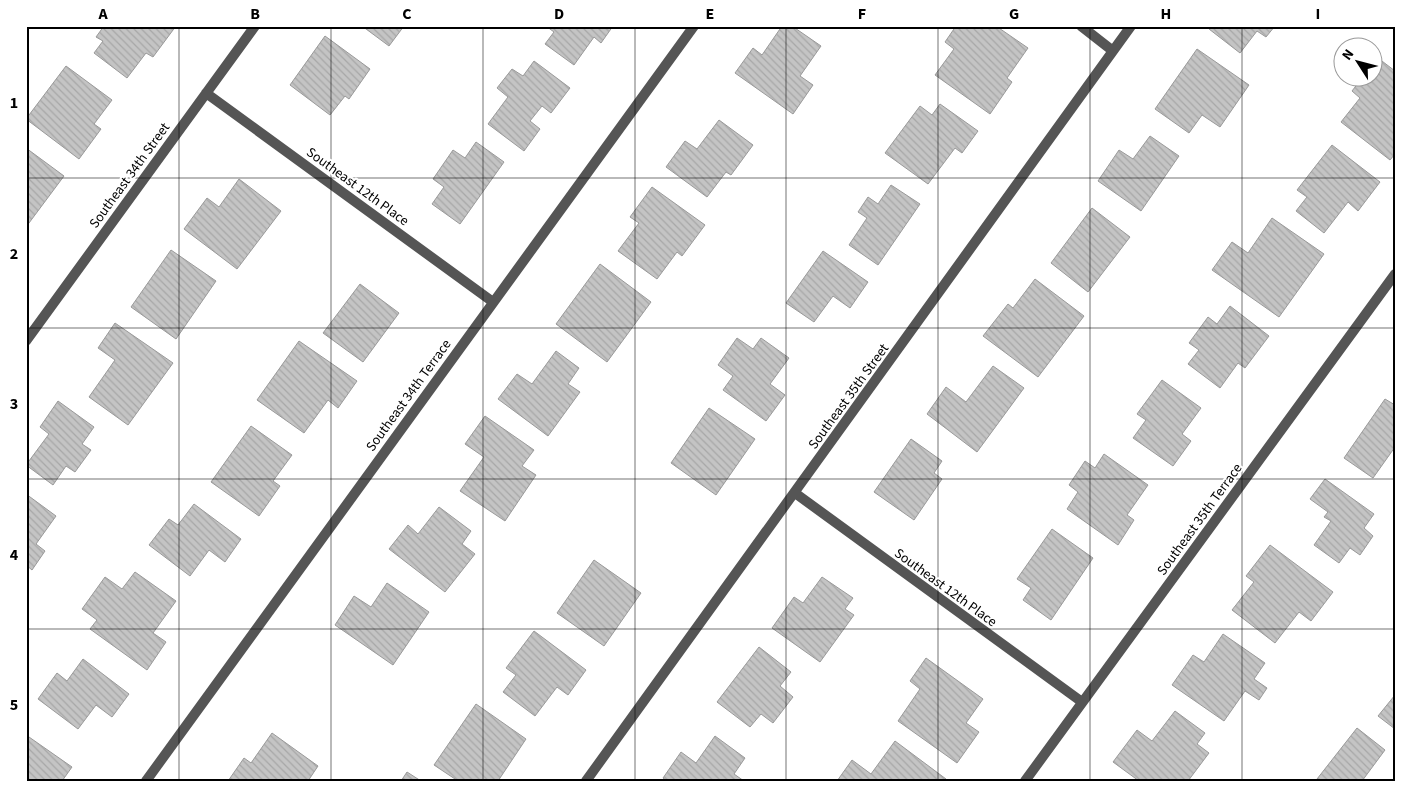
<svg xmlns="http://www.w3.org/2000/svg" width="1421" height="807" viewBox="0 0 1421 807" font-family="'Source Sans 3',sans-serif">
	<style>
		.building { fill: url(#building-back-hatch); stroke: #999 }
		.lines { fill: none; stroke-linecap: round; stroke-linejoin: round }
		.minor { stroke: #555; stroke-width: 10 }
		.grid { fill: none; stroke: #000; stroke-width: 1; stroke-opacity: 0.55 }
		.labels { text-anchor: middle; stroke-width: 4; stroke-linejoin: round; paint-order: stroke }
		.street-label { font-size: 14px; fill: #000; stroke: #fff }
		.neatline { fill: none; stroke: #000; stroke-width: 2 }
		.grid-label { font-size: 16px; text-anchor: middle; font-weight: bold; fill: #000 }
	</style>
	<defs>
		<pattern id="building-back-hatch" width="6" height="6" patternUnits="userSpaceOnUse" patternTransform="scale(1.25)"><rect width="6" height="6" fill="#c4c4c4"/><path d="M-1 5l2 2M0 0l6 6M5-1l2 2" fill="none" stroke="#a7a7a7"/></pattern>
	</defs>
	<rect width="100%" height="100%" fill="#fff"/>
	<!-- building -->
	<path class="building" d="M104,26H176L153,57L146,53L127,78L94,53L103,41L96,37Z
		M362,26H404L389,46Z
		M546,26H613L601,43L594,37L574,65L545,44L554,32Z
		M782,26H792L821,46L800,76L813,85L793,114L735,73L753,48L762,55Z
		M956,26H996L1028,48L1007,78L1012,82L990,114L935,75L954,49L945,42Z
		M1211,26H1275L1266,37L1257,31L1240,53L1209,29Z
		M325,36L370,69L349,99L345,96L330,115L290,85Z
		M1197,49L1249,85L1220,127L1202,115L1189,133L1155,109Z
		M1378,58L1395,71V154L1390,160L1341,122L1360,98L1352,91L1362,78H1374V63Z
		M534,61L570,88L551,113L542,106L530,121L540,129L524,151L488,124L508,97L497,88L512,69L523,76Z
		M66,66L112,100L94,124L101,129L79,159L26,119Z
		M940,104L978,131L962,153L955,148L928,184L885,153L920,106L932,115Z
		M719,120L753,145L731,175L726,172L707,197L666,167L685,141L697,149Z
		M1150,136L1179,156L1141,211L1098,181L1119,150L1133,159Z
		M476,142L504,162L460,224L432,204L444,187L433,179L453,150L465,158Z
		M1332,145L1380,182L1358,211L1348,202L1324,233L1296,211L1307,197L1297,190Z
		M26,148L64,176L26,227Z
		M239,179L281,211L237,269L184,229L207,198L219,207Z
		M891,185L920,204L878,265L849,245L867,218L858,212L868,197L878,204Z
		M652,187L705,225L682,256L677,252L657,279L618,251L639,223L630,217Z
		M1092,208L1130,237L1088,292L1051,263Z
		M1272,218L1324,254L1279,317L1212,270L1232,242L1248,253Z
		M171,250L216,281L176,339L131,307Z
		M823,251L868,282L850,308L833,296L814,322L786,303Z
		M600,264L651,302L607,362L556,324Z
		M1035,279L1084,316L1038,377L983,336L1008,304L1013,308Z
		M360,284L399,313L363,362L323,333Z
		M1230,306L1269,336L1245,368L1238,363L1220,388L1188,364L1199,350L1189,343L1208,317L1217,324Z
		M115,323L173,363L128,425L89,397L115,360L98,348Z
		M737,338L753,349L761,338L789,358L770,384L785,395L766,421L723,390L733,376L718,365Z
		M299,341L357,381L338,408L328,400L304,433L257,400Z
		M556,351L579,368L568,384L580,392L548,436L498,399L517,374L532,384Z
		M993,366L1024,388L977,452L927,414L946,387L966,402Z
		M1162,380L1201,408L1182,434L1191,441L1173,466L1133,438L1146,420L1137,414Z
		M1385,399L1395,405V447L1373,478L1344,458Z
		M58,401L94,427L82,444L91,450L75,472L66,466L53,485L26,465L49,434L40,427Z
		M709,408L755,439L716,495L671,463Z
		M485,416L534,450L522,466L536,475L505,521L460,491L484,457L465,444Z
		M251,426L292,455L273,481L280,486L259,516L211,482Z
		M911,439L942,461L934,473L942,479L914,520L874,492Z
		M1104,454L1148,485L1127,515L1134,520L1118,545L1067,509L1078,492L1069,485L1085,461L1095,468Z
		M1325,479L1374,514L1364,528L1373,536L1360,555L1350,548L1339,563L1314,545L1331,521L1324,517L1328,512L1310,499Z
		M26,494L56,516L36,544L45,551L32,570L26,565Z
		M194,504L241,539L225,562L209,550L190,576L149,545L169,519L178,525Z
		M439,507L471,531L462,544L475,554L445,592L389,549L408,525L418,534Z
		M1052,529L1093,558L1051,620L1023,600L1031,588L1017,579Z
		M1270,545L1333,592L1311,621L1299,612L1275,643L1232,610L1254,582L1246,576Z
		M594,560L641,593L604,646L557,613Z
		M135,572L176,601L153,633L166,642L147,670L90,629L97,620L82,609L105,577L122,589Z
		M822,577L853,598L845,609L854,615L820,662L772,628L794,597L803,603Z
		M387,583L429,612L393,665L335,625L354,596L371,607Z
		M534,631L586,670L568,695L557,687L535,716L503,692L516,675L506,668Z
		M1223,634L1265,663L1254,679L1267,688L1259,700L1245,691L1224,721L1172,685L1193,655L1204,662Z
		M759,647L791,672L780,686L793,697L773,723L761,714L750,727L717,702Z
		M926,658L983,699L966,723L979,732L957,763L898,721L920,689L910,681Z
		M83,659L129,694L112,717L96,705L78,729L38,699L57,673L67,681Z
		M1395,695V729L1378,716Z
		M476,704L526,739L498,781H458L434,765Z
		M1175,711L1205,733L1197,744L1209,753L1188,781H1139L1113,762L1137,730L1152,741Z
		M1357,728L1385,750L1362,781H1319L1317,779Z
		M272,733L318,766L308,781H228L244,758L251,763Z
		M715,736L745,758L734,774L744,781H667L663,778L681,752L696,763Z
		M29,737L72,767L62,781H26V741Z
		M895,741L946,779L944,781H837L852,760L871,774Z
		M407,772L421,781H401Z"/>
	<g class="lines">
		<!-- minor -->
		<path class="minor" d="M1081,26L1113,51
			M206,93L493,302
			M26,341L255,26
			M795,493L1082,702
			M146,781L694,26
			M586,781L1131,26
			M1025,781L1395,274"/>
	</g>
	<!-- grid -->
	<path class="grid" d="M179,26V781M331,26V781M483,26V781M635,26V781M786,26V781M938,26V781M1090,26V781M1242,26V781M26,178H1395M26,328H1395M26,479H1395M26,629H1395"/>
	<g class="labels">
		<!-- street labels -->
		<g class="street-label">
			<text transform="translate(129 175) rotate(-54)" y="5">Southeast 34th Street</text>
			<text transform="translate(358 186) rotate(36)" y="5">Southeast 12th Place</text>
			<text transform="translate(408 395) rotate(-54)" y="5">Southeast 34th Terrace</text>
			<text transform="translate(848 396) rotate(-54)" y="5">Southeast 35th Street</text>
			<text transform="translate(1199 519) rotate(-54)" y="5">Southeast 35th Terrace</text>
			<text transform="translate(946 587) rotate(36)" y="5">Southeast 12th Place</text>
		</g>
	</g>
	<!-- border -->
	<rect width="1421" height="807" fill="none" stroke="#ffffff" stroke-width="55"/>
	<!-- north arrow -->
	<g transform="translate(1358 62) rotate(306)"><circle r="24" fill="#ffffff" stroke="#999999"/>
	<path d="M0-4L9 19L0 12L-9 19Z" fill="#000000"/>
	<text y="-8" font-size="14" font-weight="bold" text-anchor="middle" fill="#000000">N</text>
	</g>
	<rect x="28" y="28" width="1366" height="752" class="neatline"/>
	<g class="grid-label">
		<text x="103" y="19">A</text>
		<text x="255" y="19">B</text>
		<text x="407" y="19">C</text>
		<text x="559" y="19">D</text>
		<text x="710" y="19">E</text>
		<text x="862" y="19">F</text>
		<text x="1014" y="19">G</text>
		<text x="1166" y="19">H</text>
		<text x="1318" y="19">I</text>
		<text x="14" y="108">1</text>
		<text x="14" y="259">2</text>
		<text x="14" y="409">3</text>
		<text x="14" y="560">4</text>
		<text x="14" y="710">5</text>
	</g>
</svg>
